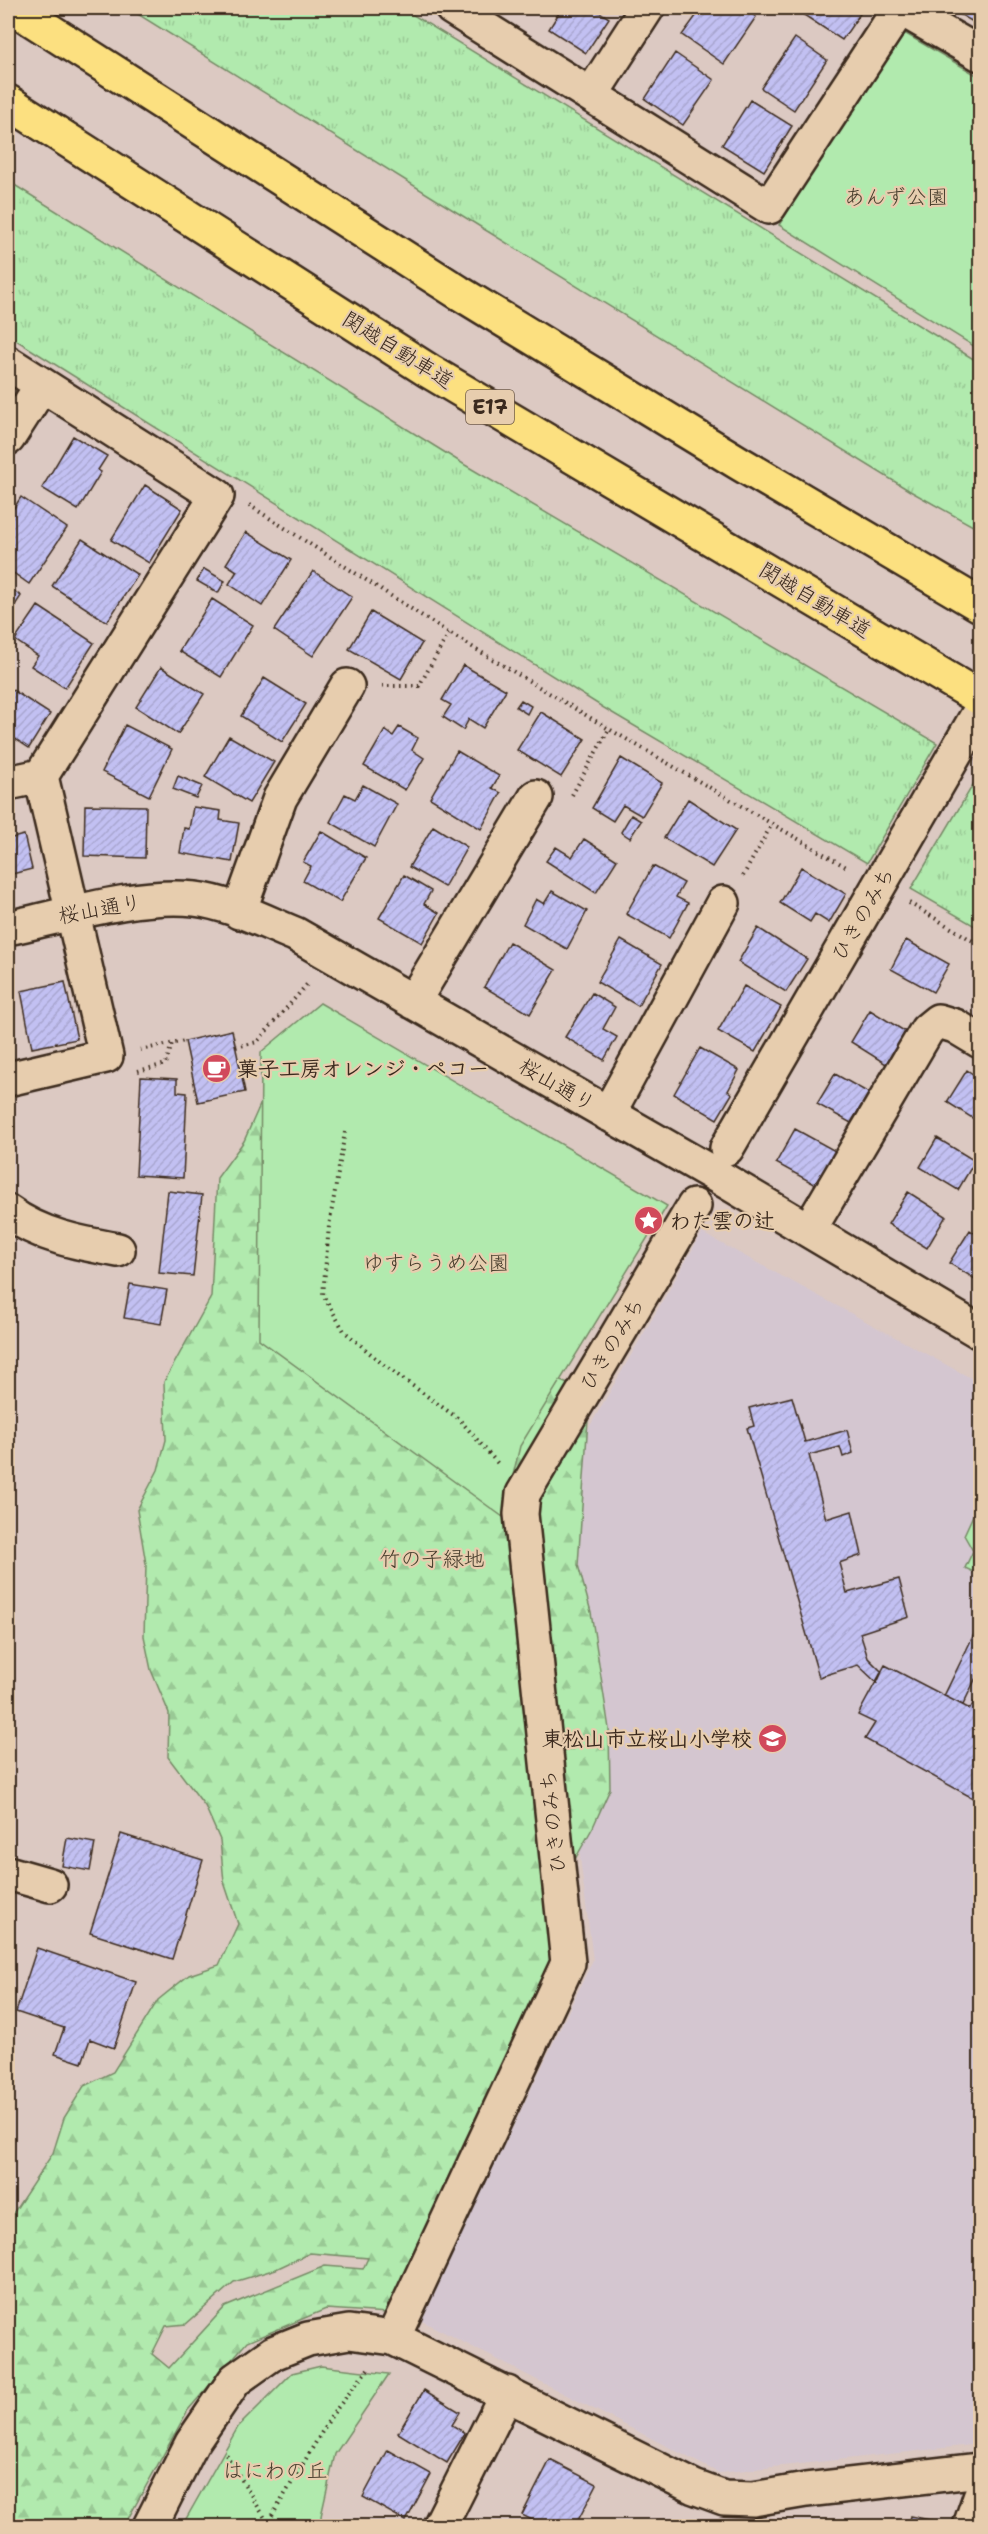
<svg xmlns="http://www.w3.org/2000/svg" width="988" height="2534" viewBox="0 0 988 2534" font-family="'Shantell Sans','Klee One',sans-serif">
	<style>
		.built { fill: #d4c6d0 }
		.grass { fill: url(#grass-tufts); stroke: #768a66; stroke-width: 1.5 }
		.forest { fill: url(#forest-firs); stroke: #768a66; stroke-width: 1.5; fill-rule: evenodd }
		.park { fill: #b1eaae; stroke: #768a66; stroke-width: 1.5 }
		.building { fill: url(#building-hatch); stroke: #3b2a1e; stroke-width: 1.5 }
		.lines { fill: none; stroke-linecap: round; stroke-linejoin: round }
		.minor-casing { stroke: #3b2a1e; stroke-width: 38 }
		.highway-casing { stroke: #3b2a1e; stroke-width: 38 }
		.path { stroke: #3b2a1e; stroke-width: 4; stroke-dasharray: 1.5 4.5; stroke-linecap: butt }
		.minor { stroke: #e7cdae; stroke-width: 33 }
		.highway { stroke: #fce080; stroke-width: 33 }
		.labels { text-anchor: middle; stroke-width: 4.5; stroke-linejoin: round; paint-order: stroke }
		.shield { fill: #e7cdae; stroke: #6f5b49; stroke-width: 1.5 }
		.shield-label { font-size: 20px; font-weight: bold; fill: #3b2a1e }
		.park-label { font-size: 21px; fill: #473d2c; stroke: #e7cdae }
		.street-label { font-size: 21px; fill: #3b2a1e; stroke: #e7cdae }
		.poi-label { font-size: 21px; font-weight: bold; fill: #3b2a1e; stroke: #e7cdae; text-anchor: start }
	</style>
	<defs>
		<pattern id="grass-tufts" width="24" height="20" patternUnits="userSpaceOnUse" patternTransform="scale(1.5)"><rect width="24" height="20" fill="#b1eaae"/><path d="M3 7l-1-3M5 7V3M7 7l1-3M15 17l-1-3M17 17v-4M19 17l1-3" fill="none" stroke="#99c995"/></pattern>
		<pattern id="forest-firs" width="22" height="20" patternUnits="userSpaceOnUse" patternTransform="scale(1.5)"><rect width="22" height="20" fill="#b1eaae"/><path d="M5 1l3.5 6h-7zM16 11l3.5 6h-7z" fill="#99c995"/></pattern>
		<pattern id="building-hatch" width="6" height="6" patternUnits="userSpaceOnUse" patternTransform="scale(1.5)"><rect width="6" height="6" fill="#c2c0f2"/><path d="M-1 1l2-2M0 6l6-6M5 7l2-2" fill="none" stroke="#a8a5cf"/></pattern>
	</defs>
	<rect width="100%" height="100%" fill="#dcc9c2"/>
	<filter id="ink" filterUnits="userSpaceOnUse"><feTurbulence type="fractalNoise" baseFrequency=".0167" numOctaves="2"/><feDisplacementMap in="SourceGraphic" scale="12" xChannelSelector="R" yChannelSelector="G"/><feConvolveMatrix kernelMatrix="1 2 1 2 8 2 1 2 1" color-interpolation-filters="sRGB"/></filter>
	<g filter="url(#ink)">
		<!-- built -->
		<path class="built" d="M702,1233L980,1383V2444L719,2473L420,2320L593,1960L537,1517Z"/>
		<!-- grass -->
		<path class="grass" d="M128,8H402L980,363V530L910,491L487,231Z
			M8,181L465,465L937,743L867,863L604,708L8,335Z
			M980,773V929L911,889Z"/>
		<!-- forest -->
		<path class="forest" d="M283,1053L532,1369L570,1385L589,1405L578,1565L591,1612L609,1729L610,1789L593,1827L569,1870L557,1959L388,2313L326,2309L247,2342L188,2410L124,2526H8V2221L53,2153L64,2118L84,2086L113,2072L158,2000L189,1975L219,1965L238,1924L224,1882L220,1840L205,1806L168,1757L169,1713L151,1670L144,1636L146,1564L137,1510L158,1470L166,1440L164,1382L211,1297L217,1178L244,1141ZM310,2253L368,2258L363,2269L325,2266L225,2307L169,2368L152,2354L166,2326L186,2324L234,2282L276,2269Z"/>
		<!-- park -->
		<path class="park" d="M901,31L980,77V350L779,225Z
			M320,1003L667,1206L520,1446L503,1517L259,1339L261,1052Z
			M980,1500V1575L965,1568L973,1551L964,1535Z
			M321,2366L389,2374L335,2454L321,2516L322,2526H182L238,2427L292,2373Z"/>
		<!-- building -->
		<path class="building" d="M562,8H593L609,18L586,53L549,29Z
			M702,8H743L756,17L724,64L682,35Z
			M809,8H864L842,40L804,15Z
			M949,8H980V26Z
			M795,38L827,60L794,110L761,88Z
			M675,53L714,80L683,125L645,99Z
			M750,100L792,126L764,171L722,145Z
			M73,436L107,456L98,470L101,472L78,510L42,488Z
			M145,485L182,509L149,563L111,540Z
			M21,497L67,528L29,584L8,569V517Z
			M246,532L291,560L262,606L229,584L237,571L226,564Z
			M82,539L138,575L107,622L52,586Z
			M204,569L225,581L218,593L197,581Z
			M313,571L352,597L313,656L274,630Z
			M8,587L21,596L8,616Z
			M212,599L253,625L221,677L179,651Z
			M38,606L94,643L65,688L31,666L38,656L15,640Z
			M371,612L422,643L401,679L349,649Z
			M463,665L506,690L483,728L469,719L463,730L443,717L451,705L442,700Z
			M161,667L204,694L178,734L136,707Z
			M264,678L306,704L282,742L241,716Z
			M8,687L50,714L29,748L8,734Z
			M521,700L531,706L527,714L516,707Z
			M541,712L585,739L561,777L517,750Z
			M125,725L172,749L149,796L102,772Z
			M399,727L418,738L412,750L424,758L405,790L364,766L385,730L393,736Z
			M229,736L274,762L249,803L205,777Z
			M457,751L499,776L492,788L501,793L481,829L430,798Z
			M621,758L662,783L642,816L623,805L613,821L592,808Z
			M178,776L202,786L196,798L173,789Z
			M363,785L397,804L374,847L330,822L345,794L355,799Z
			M688,799L736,830L712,867L664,838Z
			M85,805L146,806L145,858L84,856Z
			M193,807L221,811L220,820L239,823L232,862L180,853L184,828L189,829Z
			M631,815L641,821L630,838L621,832Z
			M433,826L467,847L444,887L409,867Z
			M321,831L366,858L340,902L303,881L311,866L303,862Z
			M24,835L32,869L8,875V839Z
			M584,839L617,860L596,893L546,861L556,847L572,857Z
			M653,866L684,883L676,897L688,903L669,938L626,914Z
			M801,867L846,894L829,923L815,914L810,922L780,903Z
			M404,875L431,891L424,904L439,913L422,943L379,918Z
			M552,891L587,911L567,949L523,924L536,899L544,904Z
			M758,928L807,959L786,992L738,962Z
			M621,940L662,964L638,1006L597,982Z
			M906,940L949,964L933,992L891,969Z
			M509,942L556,970L530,1014L484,987Z
			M65,982L77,1039L32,1048L21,991Z
			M744,986L781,1007L755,1052L718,1031Z
			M592,993L615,1007L603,1029L617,1037L604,1060L565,1037Z
			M870,1010L906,1032L886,1064L851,1042Z
			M232,1030L245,1092L198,1102L185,1041Z
			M700,1048L739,1070L728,1091L732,1094L717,1119L674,1094Z
			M967,1070L980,1079V1123L947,1102Z
			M835,1074L869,1093L851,1123L817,1104Z
			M141,1077L177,1079V1092L187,1093L183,1178L136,1175Z
			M795,1129L837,1152L818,1186L776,1163Z
			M937,1138L975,1161L958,1190L920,1167Z
			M168,1191L202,1195L193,1276L159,1273Z
			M908,1192L946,1216L927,1248L888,1224Z
			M970,1230L980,1237V1282L949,1263Z
			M130,1284L167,1290L161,1324L124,1318Z
			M792,1397L805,1442L847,1430L853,1453L843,1457L840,1447L809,1455L826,1519L852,1511L862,1555L839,1563L847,1593L899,1579L909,1617L860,1633L868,1658L882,1672L877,1683L858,1665L819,1677L747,1428L754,1426L749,1408Z
			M980,1622V1669L963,1705L944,1696Z
			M885,1665L970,1709L974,1702L980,1706V1802L865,1739L875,1723L858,1715Z
			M121,1834L203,1860L172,1959L90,1933Z
			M67,1838L95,1843L90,1871L62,1866Z
			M37,1948L136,1982L114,2048L90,2039L82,2063L55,2054L64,2028L16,2012Z
			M424,2390L460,2412L452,2425L465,2433L447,2463L398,2433Z
			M388,2450L431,2474L406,2521L363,2497Z
			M550,2460L597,2484L575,2526H544L522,2515Z
			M910,2516L940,2522L939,2526H878L879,2521L908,2525Z"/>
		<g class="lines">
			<defs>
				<path id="minor" d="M452,8L769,207L900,8
					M900,8L980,54
					M591,95L647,8
					M8,363L217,496L41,776L106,1056L8,1079
					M8,438L42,385
					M8,783L41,776
					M239,912L280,798L347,686
					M8,928C64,916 136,893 195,899C229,903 263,921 295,934L712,1173L980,1332
					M413,1002L536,797
					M608,1114L723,903
					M727,1148L980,711
					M8,1212C40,1236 79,1243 118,1250
					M809,1230L927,1030L938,1021L955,1026L980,1041
					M8,1873L50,1885
					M393,2338L568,1963L521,1514L523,1494L694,1206
					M150,2526L192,2443L235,2380L273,2353L308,2339L349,2332L393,2338L694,2487L724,2498L753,2499L806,2490L980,2470
					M440,2526L507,2393
					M970,2526L980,2497"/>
				<path id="highway" d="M14,8L458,292L739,463L980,605
					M8,102L429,371L980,698"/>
			</defs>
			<!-- minor casing -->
			<use href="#minor" class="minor-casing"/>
			<!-- highway casing -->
			<use href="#highway" class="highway-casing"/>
			<!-- path -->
			<path class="path" d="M249,505L449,633L609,729L848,868
				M382,686H419L449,633
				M572,795L609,729
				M743,876L772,824
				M909,903L980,945
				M236,1047L257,1042L309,982
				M140,1050L185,1041
				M138,1071L166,1064L172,1043
				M345,1132L329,1226L323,1295L344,1331L385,1366L459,1419L500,1466
				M226,2454L268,2523
				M266,2526L332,2415L368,2369"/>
			<!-- minor -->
			<use href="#minor" class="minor"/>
			<!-- highway -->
			<use href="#highway" class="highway"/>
		</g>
	</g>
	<!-- icons -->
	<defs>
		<symbol id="cafe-disc" viewBox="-11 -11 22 22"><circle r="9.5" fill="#d1495b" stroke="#e7cdae"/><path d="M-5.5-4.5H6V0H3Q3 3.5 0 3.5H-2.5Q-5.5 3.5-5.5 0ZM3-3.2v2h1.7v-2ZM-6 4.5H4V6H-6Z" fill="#fff"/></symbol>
		<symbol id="sight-disc" viewBox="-11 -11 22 22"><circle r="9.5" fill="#d1495b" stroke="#e7cdae"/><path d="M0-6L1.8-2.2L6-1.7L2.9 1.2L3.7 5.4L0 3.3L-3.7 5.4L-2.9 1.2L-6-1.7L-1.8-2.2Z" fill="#fff"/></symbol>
		<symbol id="school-disc" viewBox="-11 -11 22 22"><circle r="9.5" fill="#d1495b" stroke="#e7cdae"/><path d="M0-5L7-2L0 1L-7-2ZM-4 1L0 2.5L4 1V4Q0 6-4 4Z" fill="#fff"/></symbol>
	</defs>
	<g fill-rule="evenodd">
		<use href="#cafe-disc" x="200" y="1052" width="33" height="33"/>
		<use href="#sight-disc" x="632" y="1204" width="33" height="33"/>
		<use href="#school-disc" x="756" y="1722" width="33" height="33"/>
	</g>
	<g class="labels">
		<!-- shield labels -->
		<rect class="shield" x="466" y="390" width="48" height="34" rx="4.5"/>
		<g class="shield-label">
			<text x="490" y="414">E17</text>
		</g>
		<!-- park labels -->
		<g class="park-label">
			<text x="896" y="204">あんず公園</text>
			<text x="436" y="1270">ゆすらうめ公園</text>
			<text x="432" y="1566">竹の子緑地</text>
			<text x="275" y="2478">はにわの丘</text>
		</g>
		<!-- street labels -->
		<g class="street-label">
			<text transform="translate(398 350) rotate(32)" y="7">関越自動車道</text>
			<text transform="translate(815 600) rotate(31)" y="7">関越自動車道</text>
			<text transform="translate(100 909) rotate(-10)" y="7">桜山通り</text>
			<text transform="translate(863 914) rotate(-60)" y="7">ひきのみち</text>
			<text transform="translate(557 1085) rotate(30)" y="7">桜山通り</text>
			<text transform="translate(612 1344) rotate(-59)" y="7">ひきのみち</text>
			<text transform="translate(553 1822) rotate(-96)" y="7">ひきのみち</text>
		</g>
		<!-- poi labels -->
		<g class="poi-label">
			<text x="237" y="1076">菓子工房オレンジ・ペコー</text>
			<text x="670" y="1228">わた雲の辻</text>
			<text x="752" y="1746" text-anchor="end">東松山市立桜山小学校</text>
		</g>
	</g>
	<!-- margin -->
	<rect width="988" height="2534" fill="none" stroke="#e7cdae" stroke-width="30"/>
	<rect x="15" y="15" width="958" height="2504" fill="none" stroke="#3b2a1e" stroke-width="2" filter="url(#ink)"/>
</svg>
